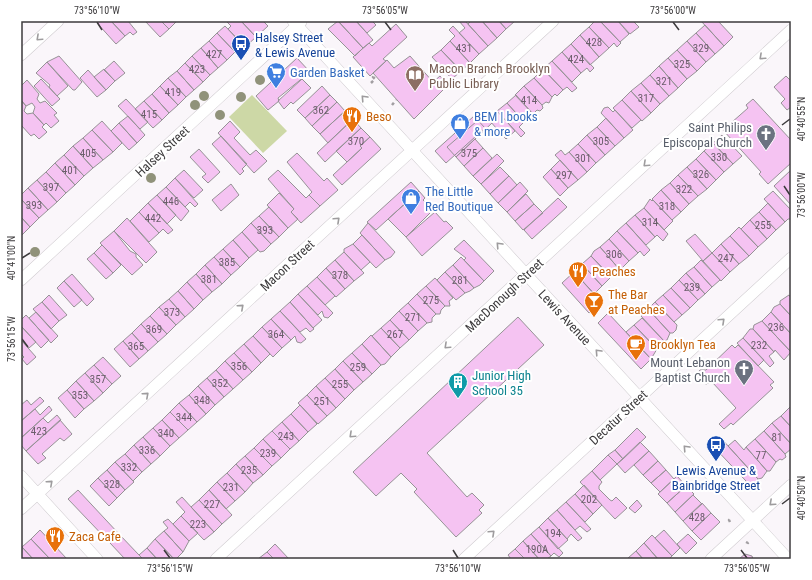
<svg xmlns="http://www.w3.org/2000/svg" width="812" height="580" viewBox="0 0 812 580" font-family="'Roboto Condensed',sans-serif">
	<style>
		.green { fill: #cdd8a6 }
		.building { fill: #f5c3f2; stroke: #969296 }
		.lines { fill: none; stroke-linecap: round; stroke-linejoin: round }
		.minor-casing { stroke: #cfcbcf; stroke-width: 12 }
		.path { stroke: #a29fa2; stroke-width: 2.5; stroke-dasharray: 3 3; stroke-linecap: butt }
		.minor { stroke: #fff; stroke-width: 11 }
		.tree { fill: #90927a }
		.oneway { stroke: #9e9c9e }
		.ticks { fill: none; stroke: #3c3a3c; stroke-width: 1.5 }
		.labels { text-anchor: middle; stroke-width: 4; stroke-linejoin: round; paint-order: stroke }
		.number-label { font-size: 11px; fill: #6a5c6a }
		.transit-label { font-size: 13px; fill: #164399; stroke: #fff; text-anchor: start }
		.education-label { font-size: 13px; fill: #785e54; stroke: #fff; text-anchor: start }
		.shop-label { font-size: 13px; fill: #366cbe; stroke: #fff; text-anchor: start }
		.food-label { font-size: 13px; fill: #c56008; stroke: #fff; text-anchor: start }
		.worship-label { font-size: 13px; fill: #5b616d; stroke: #fff; text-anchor: end }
		.street-label { font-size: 13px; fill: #3c3a3c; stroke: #fff }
		.culture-label { font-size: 13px; fill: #0d838f; stroke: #fff; text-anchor: start }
		.neatline { fill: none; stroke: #3c3a3c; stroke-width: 1.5 }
		.ticks-label { font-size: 10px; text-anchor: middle; fill: #3c3a3c }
	</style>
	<rect width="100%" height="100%" fill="#faf6fa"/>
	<!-- green -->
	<path class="green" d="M252,95L287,131L263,153L229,117Z"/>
	<!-- building -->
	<path class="building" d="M99,21H111L125,36L116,44L97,23Z
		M111,21H128L137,32L133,35L130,32L125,36Z
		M145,21H161L169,29L160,37Z
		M161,21H177L169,29Z
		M226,21H241L256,37L245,47L228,29L231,26Z
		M241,21H263L268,26L256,37Z
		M338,21L363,48L355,56L328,29Z
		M338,21H356L373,40L363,48Z
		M356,21H372L376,25L367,33Z
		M459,21H465L488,46L479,54L459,33L465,28Z
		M471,21H482L497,38L488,46L468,24Z
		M482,21H499L506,29L497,38Z
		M499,21H515L506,29Z
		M595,21H600L621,43L617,47L614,43L609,48L589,27Z
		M600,21H618L629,34L620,42Z
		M618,21H633L639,27L630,34Z
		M701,21H718L733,37L724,46Z
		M396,24L407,37L383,59L386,61L370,76L353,57L369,43L372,46Z
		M705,25L724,46L715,54L696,33Z
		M225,26L245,47L242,50H237L235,52L217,33Z
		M453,26L479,54L470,63L450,41L455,36L449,30Z
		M589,27L609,48L599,57L580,35Z
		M217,33L235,52L227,60L209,41Z
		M696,33L715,54L706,62L687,41Z
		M580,35L599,57L590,65L571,44Z
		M209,41L227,60L218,68L201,48Z
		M450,41L470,63L461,71L441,50Z
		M687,41L706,62L697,71L677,50Z
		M571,44L594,68L590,72L587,68L581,73L562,52Z
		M201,48L218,68L210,75L192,56Z
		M441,50L461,71L452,79L432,57Z
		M677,50L697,71L687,79L668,58Z
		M562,52L581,73L572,82L552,61Z
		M59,56L82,82L75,90H73L47,62Z
		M192,56L210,75L203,82L185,63Z
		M410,56L433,82L440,76L448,85L414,119L373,73L387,60L394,68Z
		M297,58L310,72L278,98L279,101L268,110L256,96Z
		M668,58L687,79L678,88L659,66Z
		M114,61L125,73L115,81L104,70Z
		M552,61L577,88L572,92L567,87L563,90L543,69Z
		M47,62L68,86L57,96L49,87L50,85L36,73Z
		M185,63L203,82L194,90L177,71Z
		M659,66L678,88L669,96L650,75Z
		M104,69L115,81L106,90L94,77Z
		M543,69L563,90L557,96L555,94L552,97L534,78Z
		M88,70L106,90L97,97L80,78Z
		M177,71L194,90L186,97L168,78Z
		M650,75L669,96L660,104L641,83Z
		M786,76L791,81V107L787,110L781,103L785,99L774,87Z
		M168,78L186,97L178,105L160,86Z
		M534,78L552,97L549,103L546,102L542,105L524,86Z
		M41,79L60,99L52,106L34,86Z
		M302,79L311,88L293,104L291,102L284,109L278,101Z
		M27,80L39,94L37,99L40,103L45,101L57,113L54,115L59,121L51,128L46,123L44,125L33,113L35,107L32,103L26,106L21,100V86Z
		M641,83L660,104L651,113L631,91Z
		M160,86L178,105L169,113L152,94Z
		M322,86L330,95L305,118L297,110Z
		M524,86L542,105L543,108L540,111L537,110L533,114L515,95Z
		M631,91L651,113L642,121L622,100Z
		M152,94L169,113L162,120L144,101Z
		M330,95L337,102L312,126L305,118Z
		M516,95L533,114L524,122L507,103Z
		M126,99L148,122L140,129L118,106Z
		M753,99L791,140V163L768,184L759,174L761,172L723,130L748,108L746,105Z
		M21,100L26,106L24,111L27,114L33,113L44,125L42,127L47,132L39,139L34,134L31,136L21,125Z
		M622,100L641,120L632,128L613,108Z
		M144,101L162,120L153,128L135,109Z
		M337,102L345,111L320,134L312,126Z
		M507,103L524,122L519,127L525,133L521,137L497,111Z
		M608,107L613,112L615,110L633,130L624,138L601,113L604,108Z
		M345,111L353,119L328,143L320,134Z
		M497,111L515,131L506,139L489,120Z
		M484,115L492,123L456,157L447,147Z
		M128,116L145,135L137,143L119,123Z
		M474,116L485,128L446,163L435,151Z
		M606,118L624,138L615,146L597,127Z
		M353,119L361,128L325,162L317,153Z
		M102,121L122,143L113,152L92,130Z
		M230,121L240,132L234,138L250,155L256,150L267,161L254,173L218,133Z
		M119,123L137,143L129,150L111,131Z
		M597,127L615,146L605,155L587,135Z
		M361,128L370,137L360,146L362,148L347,162L336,151Z
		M92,130L113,152L103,160L83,138Z
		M587,135L605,155L596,163L578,144Z
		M722,135L742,156L733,164L713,143Z
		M221,136L247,164L242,169L244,171L240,175L212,144Z
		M370,137L381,149L342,185L333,175L362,148L360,146Z
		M83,138L103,160L93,168L73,146Z
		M475,139L483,148L464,166L456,157Z
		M713,143L733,164L724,172L704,151Z
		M578,144L596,163L587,172L569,152Z
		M73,146L93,168L84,176L64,155Z
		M483,148L492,158L473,176L464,166Z
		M199,149L220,172L208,183L202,177L206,174L190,157Z
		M561,150L565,155L569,152L587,172L578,180L555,155Z
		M704,151L724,172L716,180L696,159Z
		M297,153L324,181L327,178L338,190L320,206L309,195L312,192L287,162Z
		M497,154L504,161L481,184L473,176Z
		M64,155L84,176L75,185L55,163Z
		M696,159L716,180L707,189L687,167Z
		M560,160L578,180L568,188L551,169Z
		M55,163L75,185L66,193L46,172Z
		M500,167L509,176L490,194L481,184Z
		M687,167L707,189L698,196L678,175Z
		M551,169L568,188L560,196L543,177Z
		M184,170L203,190L194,198L175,178Z
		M278,170L306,198L309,195L320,206L301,223L291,212L294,209L268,179Z
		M791,170V205L774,186Z
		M46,172L66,193L57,202L37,180Z
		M678,175L698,196L689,204L670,183Z
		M509,176L517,185L498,203L490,194Z
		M175,178L198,204L195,207L190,202L185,207L166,187Z
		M37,180L57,202L48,210L28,188Z
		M411,182L419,191L376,230L367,222Z
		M520,182L528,191L507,212L498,203Z
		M670,183L689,204L681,212L661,190Z
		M231,184L239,195L221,211L212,200Z
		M166,187L189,211L181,221L157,195Z
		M28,188L48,210L39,218L21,199V195Z
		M661,190L681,212L672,220L652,199Z
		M419,191L425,198L423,200L433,210L406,237L388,219Z
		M773,191L791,210V219H788L785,222L764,199Z
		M279,193L294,209L291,212L298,219L288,228L267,205Z
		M526,194L534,204L515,221L507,212Z
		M157,195L176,215L167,224L148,203Z
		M558,198L567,207L532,239L524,230Z
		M21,199L39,218L30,227L21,217Z
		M650,199L652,201L653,200L673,221L664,230L644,208Z
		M148,203L173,230L168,234L163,229L159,233L139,212Z
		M768,203L785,222L776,230L759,212Z
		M534,204L543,213L523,230L515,221Z
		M269,207L288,228L279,237L259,216Z
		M644,208L668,234L663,241L657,235L655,237L635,215Z
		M139,212L159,233L149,242L130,221Z
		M435,212L444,222L446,221L453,228L422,256L406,237Z
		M759,212L776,230L767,239L750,220Z
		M635,215L655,237L646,245L626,223Z
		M259,216L279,237L271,244L251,223Z
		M21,217L30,227L21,236Z
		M127,218L157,252L146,263L114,231Z
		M750,220L767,239L758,247L741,229Z
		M251,223L271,244L264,251L260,252L242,232Z
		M368,223L395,252L391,257L385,260L360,233Z
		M626,223L650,250L644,256L640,251L638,253L617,231Z
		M739,227L758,247L749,256L730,236Z
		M114,231L130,251L136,254V257L143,265L132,275L100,243Z
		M617,231L638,253L629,261L609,239Z
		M242,232L258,250L249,258L233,240Z
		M695,234L712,253L703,261L686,241Z
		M362,235L385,260L376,268L353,244Z
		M730,236L749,256L739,264L721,244Z
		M609,239L629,261L620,270L600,247Z
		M233,240L249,258L240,267L223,249Z
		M464,240L494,271L484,281L464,260L466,258L454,249Z
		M353,244L370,262L361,270L344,252V249Z
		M721,244L739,264L730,272L712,253Z
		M102,245L121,265L113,273L94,253Z
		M600,247L620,270L611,277L591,256L594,251Z
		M223,249L240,267L231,275L214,257Z
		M344,252L364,273L354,281L335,260Z
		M94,253L113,273L106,279L87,259Z
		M712,253L730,272L721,281L703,261Z
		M591,256L611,277L602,286L582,264Z
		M214,257L231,275L222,284L205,265Z
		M461,257L484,281L480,285L474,288L453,265Z
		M335,260L354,281L345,289L326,268Z
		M701,260L720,280L712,287L694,267Z
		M582,264L602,286L594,294L574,272Z
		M205,265L222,284L212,292L196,274Z
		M453,265L474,288L470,291L465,293L445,272Z
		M694,267L712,287L705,294L686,273Z
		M326,268L345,289L336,297L317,277Z
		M445,272L465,293L456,300L437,280Z
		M574,272L602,302L589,313L562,283Z
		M686,273L705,294L698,300L679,280Z
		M72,274L94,299L87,306L64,281Z
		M196,274L212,292L203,300L187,282Z
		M317,277L335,296L325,305L307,286Z
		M435,278L453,298L449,301L450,306H445L426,286Z
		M679,280L698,300L690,308L671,288Z
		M64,281L82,300L74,307L57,288Z
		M187,282L203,300L194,309L178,291Z
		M307,286L333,313L328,318L324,317L322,311L318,315L298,294Z
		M426,286L445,306L441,310L440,314H436L417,294Z
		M671,288L690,308L682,315L663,295Z
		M178,291L194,309L185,317L169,299Z
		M298,294L322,320L313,328L290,302Z
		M417,294L436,314L432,318V322L427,323L408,303Z
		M49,295L67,315L59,321L42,302Z
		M663,295L682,315L674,322L655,302Z
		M789,295L791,298V316L780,304V301Z
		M169,299L185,317L176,325L159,307Z
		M42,302L59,321L51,329L33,309Z
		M290,302L314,329L310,332L306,328L300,332L280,311Z
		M655,302L677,325L676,330L673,333H670L648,309Z
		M408,303L427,323L418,331L399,311Z
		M780,304L791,316V334L771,312L774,307Z
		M159,307L176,325L167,334L150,316Z
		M648,309L670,333L667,340L664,341L641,316Z
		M280,311L306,339L301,343L297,342L295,336L291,340L271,319Z
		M399,311L418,331L409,340L390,320Z
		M36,312L58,336L51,343L29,318Z
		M771,312L791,334V352L762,321Z
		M608,313L651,359L641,369L598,323Z
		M26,315L49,340L41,348L21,326V320Z
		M150,316L167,334L158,342L141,324Z
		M518,317L544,345L427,453L467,497L472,493L484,505L479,510L482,513L456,537L414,492L417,489L401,473L376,496L353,472Z
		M642,318L664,341L659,350L657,349L634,325Z
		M271,319L291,340L282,348L262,327Z
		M390,320L409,340L400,348L381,328Z
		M762,321L791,352L784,360L775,350L774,352L753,329L754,325Z
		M141,324L158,342L148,351L132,333Z
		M634,325L657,349L651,359L626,332Z
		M21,326L36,342L29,348L21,340Z
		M262,327L282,348L273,357L253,336Z
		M381,328L400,348L391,357L372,336Z
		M750,329H753L774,352L769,356L774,363L770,367L743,338Z
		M132,333L148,351L139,359L123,341Z
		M371,335L391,357L385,364L381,365L362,344Z
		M253,336L270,354L261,363L244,344Z
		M743,338L764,360L758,366L737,343Z
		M21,340L36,357L27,365L22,359L24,357L22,355L21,357Z
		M123,341L139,359L130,367L114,349Z
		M244,344L261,363L252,372L234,353Z
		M362,344L381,365L372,374L352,353Z
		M732,345L735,348L738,345L774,382L770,385L773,388L733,425L731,423L724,429L719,424L736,408L712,382L706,384L698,379L696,375L700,370H706Z
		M234,353L252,372L243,380L225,361Z
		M352,353L372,374L363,382L343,361Z
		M103,357L121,376L112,384L94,365Z
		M225,361L243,380L233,389L216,370Z
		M343,361L363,382L354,390L335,369Z
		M94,365L112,384L103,393L85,373Z
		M335,369L354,390L345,399L325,378Z
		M216,370L233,389L224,397L207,378Z
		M85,373L103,393L94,401L76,381Z
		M207,378L224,397L215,405L198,386Z
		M325,378L345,399L336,408L316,386Z
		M76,381L94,401L84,409L67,390Z
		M198,386L215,405L206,414L189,395Z
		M316,386L336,408L327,416L307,395Z
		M67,390L84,409L75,418L58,398Z
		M189,395L206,414L197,422L179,403Z
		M307,395L327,416L318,424L298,403Z
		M40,397L44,401L21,421V405L27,400L31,405Z
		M179,403L197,422L188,430L170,412Z
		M300,405L317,424L308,432L291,414Z
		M49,406L52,410L21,438V421L35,409L40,415Z
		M790,407L791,408V427L781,416Z
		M170,412L188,430L179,438L162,420Z
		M291,414L308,432L299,441L282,422Z
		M57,415L61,420L26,451L21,445V438L43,418L48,423Z
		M781,416L791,427V444L772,423Z
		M60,420L72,434L64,441L60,438L42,454L46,458L38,464L26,451Z
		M162,420L179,438L170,446L153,428Z
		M282,422L299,441L290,449L272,431Z
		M772,423L791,444V449L785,454L764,431Z
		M153,428L170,446L160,456L143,437Z
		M637,428L646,437L623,459L615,450Z
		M272,431L290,449L281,458L263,439Z
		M764,431L785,454L786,457L782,460L780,459L776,462L755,439Z
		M143,437L160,456L151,464L134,445Z
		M720,437L758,479L754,486L747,485L746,481L712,445Z
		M263,439L281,458L272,466L254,448Z
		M755,439L776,462L770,471H767L746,447Z
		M735,440L744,450L746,447L767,471L762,478L758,479L728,446Z
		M640,442L649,451L625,473L617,464Z
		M134,445L151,464L142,472L125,454Z
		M254,448L272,466L263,475L245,456Z
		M615,450L623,459L617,464L608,455Z
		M649,451L658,461L643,475L634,465Z
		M125,454L142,472L133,481L115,462Z
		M608,455L617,464L600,480L592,471Z
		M245,456L263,475L253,483L236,464Z
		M658,461L666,470L651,483L643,475Z
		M115,462L134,482L125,490L107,470Z
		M236,464L253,483L245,492L227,473Z
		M107,470L125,490L117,498L98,478Z
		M666,470L674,479L660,492L651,483Z
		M592,471L602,482L599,486V489L610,500L612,501L616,497L627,508L615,519L580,482Z
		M227,473L245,492L235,501L217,482Z
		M677,476L686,486L667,503L658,494Z
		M98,478L117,498L109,506L90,486Z
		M217,482L235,501L226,509L209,490Z
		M584,485L602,505L593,514L575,494Z
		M686,486L694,494L675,512L667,503Z
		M78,490L119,534L110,543L68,499Z
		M209,490L232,515L222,524L199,500Z
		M575,494L593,514L585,522L566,502Z
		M693,495L702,504L683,521L675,512Z
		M182,497L214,532L204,540L181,516L185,512L176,502Z
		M199,500L222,524L214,532L191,507Z
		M637,500L642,506L635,513L629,508Z
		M566,502L591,529L587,532L580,526L575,530L557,510Z
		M702,503L711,513L692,531L683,521Z
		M557,510L582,538L578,541L571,534L567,539L548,518Z
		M711,513L720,522L701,540L692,531Z
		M181,516L198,533L189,541L173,524Z
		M548,518L568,540L558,549L539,527Z
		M168,519L189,541L183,552L164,531L168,528L163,522Z
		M539,527L563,553L559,557L554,553L551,556L531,534Z
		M40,530L67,559H50L31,539Z
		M664,530L680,548L672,556L655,538Z
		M164,531L183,552L176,559H174L155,539Z
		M119,534L139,555L143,559H125L110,543Z
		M531,534L551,556L547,559H539L523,541Z
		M688,534L697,543L686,554L677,544Z
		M652,535L672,556L669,559H658L644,543Z
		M31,539L49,558L48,559H33L22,547Z
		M155,539L174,559H157L147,548Z
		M523,541L539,559H525L515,549Z
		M644,543L658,559H643L636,551Z
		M275,544L289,559H274L267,552Z
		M22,547L33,559H21Z
		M147,548L157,559H143L139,555Z
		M515,549L525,559H511L508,555Z
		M636,551L643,559L628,558Z
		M267,552L274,559H258Z
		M745,554L752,556L753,559H739Z"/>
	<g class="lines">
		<defs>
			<path id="minor" d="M293,21L788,559
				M21,55L58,21
				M21,280L301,22
				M21,476L97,559
				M21,509L553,21
				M216,559L791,30
				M464,559L791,258
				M711,559L791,485"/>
		</defs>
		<!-- minor casing -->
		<use href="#minor" class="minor-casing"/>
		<!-- path -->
		<path class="path" d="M371,83L375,79L373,77L375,75
			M392,105L396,100
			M730,522L729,520L732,518
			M746,542L748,543L751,541"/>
		<!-- minor -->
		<use href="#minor" class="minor"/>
	</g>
	<!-- trees -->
	<g class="tree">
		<circle cx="260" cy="80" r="5"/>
		<circle cx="204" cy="96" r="5"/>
		<circle cx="241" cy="97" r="5"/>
		<circle cx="195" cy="105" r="5"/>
		<circle cx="220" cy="115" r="5"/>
		<circle cx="151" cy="178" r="5"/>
		<circle cx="35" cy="252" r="5"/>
	</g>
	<!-- one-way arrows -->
	<defs><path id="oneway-chevron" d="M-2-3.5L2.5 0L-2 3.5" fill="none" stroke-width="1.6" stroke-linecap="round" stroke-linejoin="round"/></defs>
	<g class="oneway">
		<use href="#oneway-chevron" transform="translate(39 38) rotate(137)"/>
		<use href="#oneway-chevron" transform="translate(762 57) rotate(137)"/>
		<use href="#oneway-chevron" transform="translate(364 98) rotate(-133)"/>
		<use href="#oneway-chevron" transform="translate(646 164) rotate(137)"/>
		<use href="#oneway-chevron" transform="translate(337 220) rotate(-43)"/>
		<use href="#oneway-chevron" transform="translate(499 245) rotate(-133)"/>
		<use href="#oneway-chevron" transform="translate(241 307) rotate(-42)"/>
		<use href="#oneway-chevron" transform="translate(722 321) rotate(-43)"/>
		<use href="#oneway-chevron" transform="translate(447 346) rotate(137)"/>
		<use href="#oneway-chevron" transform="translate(598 352) rotate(-133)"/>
		<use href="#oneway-chevron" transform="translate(146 395) rotate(-42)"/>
		<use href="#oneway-chevron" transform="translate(352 435) rotate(137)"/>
		<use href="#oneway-chevron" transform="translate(686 448) rotate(-133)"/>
		<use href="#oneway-chevron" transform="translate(50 483) rotate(-42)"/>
		<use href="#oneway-chevron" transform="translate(772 503) rotate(138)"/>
		<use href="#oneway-chevron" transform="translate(492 533) rotate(-43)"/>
	</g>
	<!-- ticks -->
	<path class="ticks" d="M97,22L102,30M385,22L391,30M673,22L679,30M782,125L790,119M784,186L790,195M22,258L30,253M22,339L28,347M782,504L790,498M164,550L170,558M453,550L458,558M741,550L747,558"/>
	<!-- icons -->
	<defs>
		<symbol id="bus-pin" viewBox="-11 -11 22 30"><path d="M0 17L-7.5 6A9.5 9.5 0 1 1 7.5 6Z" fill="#1a4fb4" stroke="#fff"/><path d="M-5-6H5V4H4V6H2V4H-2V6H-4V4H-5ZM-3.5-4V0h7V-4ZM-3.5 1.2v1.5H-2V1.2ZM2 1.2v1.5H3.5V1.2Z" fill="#fff"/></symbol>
		<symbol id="supermarket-pin" viewBox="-11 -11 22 30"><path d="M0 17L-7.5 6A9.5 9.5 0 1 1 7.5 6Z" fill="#3f7fe0" stroke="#fff"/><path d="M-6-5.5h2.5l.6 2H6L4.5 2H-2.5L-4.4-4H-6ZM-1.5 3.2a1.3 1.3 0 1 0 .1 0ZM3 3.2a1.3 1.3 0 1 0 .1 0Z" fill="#fff"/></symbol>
		<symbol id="library-pin" viewBox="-11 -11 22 30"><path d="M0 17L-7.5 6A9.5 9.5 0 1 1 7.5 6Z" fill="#8d6e63" stroke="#fff"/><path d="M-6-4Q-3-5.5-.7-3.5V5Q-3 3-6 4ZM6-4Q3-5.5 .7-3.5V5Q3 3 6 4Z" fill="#fff"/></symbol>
		<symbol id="restaurant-pin" viewBox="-11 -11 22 30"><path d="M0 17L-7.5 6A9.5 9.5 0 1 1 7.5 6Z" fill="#e8710a" stroke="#fff"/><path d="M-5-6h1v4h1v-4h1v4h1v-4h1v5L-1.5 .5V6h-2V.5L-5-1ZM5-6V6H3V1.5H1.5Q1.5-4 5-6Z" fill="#fff"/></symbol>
		<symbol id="shop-pin" viewBox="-11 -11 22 30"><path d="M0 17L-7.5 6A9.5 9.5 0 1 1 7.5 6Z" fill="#3f7fe0" stroke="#fff"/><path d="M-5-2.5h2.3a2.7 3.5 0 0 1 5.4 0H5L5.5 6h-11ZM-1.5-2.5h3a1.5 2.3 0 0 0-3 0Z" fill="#fff"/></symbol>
		<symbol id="church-pin" viewBox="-11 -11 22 30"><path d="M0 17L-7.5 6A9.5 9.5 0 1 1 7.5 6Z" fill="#6b7280" stroke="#fff"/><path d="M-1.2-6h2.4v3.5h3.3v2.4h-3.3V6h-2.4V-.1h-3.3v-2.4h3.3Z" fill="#fff"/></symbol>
		<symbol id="bar-pin" viewBox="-11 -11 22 30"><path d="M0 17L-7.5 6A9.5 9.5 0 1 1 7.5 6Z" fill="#e8710a" stroke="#fff"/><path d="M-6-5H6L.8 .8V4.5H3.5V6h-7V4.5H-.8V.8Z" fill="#fff"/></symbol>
		<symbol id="cafe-pin" viewBox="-11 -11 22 30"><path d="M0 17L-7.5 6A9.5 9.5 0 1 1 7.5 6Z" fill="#e8710a" stroke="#fff"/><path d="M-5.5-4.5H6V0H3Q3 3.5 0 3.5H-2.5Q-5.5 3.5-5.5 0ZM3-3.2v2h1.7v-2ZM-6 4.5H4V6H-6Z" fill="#fff"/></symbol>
		<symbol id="building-pin" viewBox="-11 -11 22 30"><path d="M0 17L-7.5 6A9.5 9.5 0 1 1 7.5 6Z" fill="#0f9aa8" stroke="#fff"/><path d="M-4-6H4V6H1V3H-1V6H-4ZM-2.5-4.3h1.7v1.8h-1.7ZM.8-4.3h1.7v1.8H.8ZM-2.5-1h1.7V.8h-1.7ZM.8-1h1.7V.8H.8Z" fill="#fff"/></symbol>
	</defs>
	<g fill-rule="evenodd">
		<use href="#bus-pin" x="230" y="33" width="22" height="30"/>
		<use href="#supermarket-pin" x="265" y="61" width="22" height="30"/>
		<use href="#library-pin" x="404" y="64" width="22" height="30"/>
		<use href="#restaurant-pin" x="341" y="105" width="22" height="30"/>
		<use href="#shop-pin" x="449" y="112" width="22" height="30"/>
		<use href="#church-pin" x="755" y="123" width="22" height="30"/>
		<use href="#shop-pin" x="400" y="187" width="22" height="30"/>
		<use href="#restaurant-pin" x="567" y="260" width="22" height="30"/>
		<use href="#bar-pin" x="583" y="290" width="22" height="30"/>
		<use href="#cafe-pin" x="625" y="333" width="22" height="30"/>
		<use href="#church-pin" x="733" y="358" width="22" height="30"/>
		<use href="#building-pin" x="447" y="371" width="22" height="30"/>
		<use href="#bus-pin" x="705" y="434" width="22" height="30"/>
		<use href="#restaurant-pin" x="44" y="525" width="22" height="30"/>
	</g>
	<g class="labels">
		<!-- number labels -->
		<g class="number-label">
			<text x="594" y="46">428</text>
			<text x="464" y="52">431</text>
			<text x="701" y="52">329</text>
			<text x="214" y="58">427</text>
			<text x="576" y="63">424</text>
			<text x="682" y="68">325</text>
			<text x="197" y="73">423</text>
			<text x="664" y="85">321</text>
			<text x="173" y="96">419</text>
			<text x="646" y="102">317</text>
			<text x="529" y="104">414</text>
			<text x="321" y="114">362</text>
			<text x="149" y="118">415</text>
			<text x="356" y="145">370</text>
			<text x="601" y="145">305</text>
			<text x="88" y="157">405</text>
			<text x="469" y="157">375</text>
			<text x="719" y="161">330</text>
			<text x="583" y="162">301</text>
			<text x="70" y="174">401</text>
			<text x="701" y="178">326</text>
			<text x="564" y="179">297</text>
			<text x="51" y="191">397</text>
			<text x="684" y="193">322</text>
			<text x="171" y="205">446</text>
			<text x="34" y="209">393</text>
			<text x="667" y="210">318</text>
			<text x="153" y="222">442</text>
			<text x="650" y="226">314</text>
			<text x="763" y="229">255</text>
			<text x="265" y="234">393</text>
			<text x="614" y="258">306</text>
			<text x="726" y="262">247</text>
			<text x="227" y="266">385</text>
			<text x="340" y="279">378</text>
			<text x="209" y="283">381</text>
			<text x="460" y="284">281</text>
			<text x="692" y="291">239</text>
			<text x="431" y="304">275</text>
			<text x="172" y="316">373</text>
			<text x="413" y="321">271</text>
			<text x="776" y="331">236</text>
			<text x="154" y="333">369</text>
			<text x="276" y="338">364</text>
			<text x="395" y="338">267</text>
			<text x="759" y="349">232</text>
			<text x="136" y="350">365</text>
			<text x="239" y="370">356</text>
			<text x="358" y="371">259</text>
			<text x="98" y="383">357</text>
			<text x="220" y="387">352</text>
			<text x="340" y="388">255</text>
			<text x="80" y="399">353</text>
			<text x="202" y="404">348</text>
			<text x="322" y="405">251</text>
			<text x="184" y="421">344</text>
			<text x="39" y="435">423</text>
			<text x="166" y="437">340</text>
			<text x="286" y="440">243</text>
			<text x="777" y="441">81</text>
			<text x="147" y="454">336</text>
			<text x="268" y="457">239</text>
			<text x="761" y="459">77</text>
			<text x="129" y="471">332</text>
			<text x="249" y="474">235</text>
			<text x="112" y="488">328</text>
			<text x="231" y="491">231</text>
			<text x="589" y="503">202</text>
			<text x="212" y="508">227</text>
			<text x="697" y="521">428</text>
			<text x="198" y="528">223</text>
			<text x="553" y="537">194</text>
			<text x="537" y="553">190A</text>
		</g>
		<!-- transit labels -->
		<g class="transit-label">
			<text x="255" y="42">Halsey Street<tspan x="255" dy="15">&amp; Lewis Avenue</tspan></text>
			<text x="716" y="475" text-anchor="middle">Lewis Avenue &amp;<tspan x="716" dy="15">Bainbridge Street</tspan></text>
		</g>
		<!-- education labels -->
		<g class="education-label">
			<text x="429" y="73">Macon Branch Brooklyn<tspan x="429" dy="15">Public Library</tspan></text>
		</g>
		<!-- shop labels -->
		<g class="shop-label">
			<text x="290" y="77">Garden Basket</text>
			<text x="474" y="121">BEM | books<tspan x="474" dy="15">&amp; more</tspan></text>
			<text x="425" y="196">The Little<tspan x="425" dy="15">Red Boutique</tspan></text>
		</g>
		<!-- food labels -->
		<g class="food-label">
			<text x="366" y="121">Beso</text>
			<text x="592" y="276">Peaches</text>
			<text x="608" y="299">The Bar<tspan x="608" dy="15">at Peaches</tspan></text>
			<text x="650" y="349">Brooklyn Tea</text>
			<text x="69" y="541">Zaca Cafe</text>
		</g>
		<!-- worship labels -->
		<g class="worship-label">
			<text x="752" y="132">Saint Philips<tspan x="752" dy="15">Episcopal Church</tspan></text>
			<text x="730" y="367">Mount Lebanon<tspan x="730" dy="15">Baptist Church</tspan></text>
		</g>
		<!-- street labels -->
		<g class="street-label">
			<text transform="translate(162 151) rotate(-43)" y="5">Halsey Street</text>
			<text transform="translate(287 265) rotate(-43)" y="5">Macon Street</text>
			<text transform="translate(504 295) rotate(-43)" y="5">MacDonough Street</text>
			<text transform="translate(565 317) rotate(47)" y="5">Lewis Avenue</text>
			<text transform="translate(618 417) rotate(-43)" y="5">Decatur Street</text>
		</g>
		<!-- culture labels -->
		<g class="culture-label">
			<text x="472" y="380">Junior High<tspan x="472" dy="15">School 35</tspan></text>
		</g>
	</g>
	<!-- border -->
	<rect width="812" height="580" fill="none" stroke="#ffffff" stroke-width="44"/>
	<rect x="22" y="22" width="768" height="536" class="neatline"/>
	<g class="ticks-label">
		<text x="97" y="14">73°56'10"W</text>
		<text x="385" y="14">73°56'05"W</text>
		<text x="673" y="14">73°56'00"W</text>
		<text transform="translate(801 119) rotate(-90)" y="4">40°40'55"N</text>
		<text transform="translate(801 195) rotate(-90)" y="4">73°56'00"W</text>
		<text transform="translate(11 258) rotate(-90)" y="4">40°41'00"N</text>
		<text transform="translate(11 339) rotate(-90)" y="4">73°56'15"W</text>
		<text transform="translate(801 498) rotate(-90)" y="4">40°40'50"N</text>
		<text x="170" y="572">73°56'15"W</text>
		<text x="458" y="572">73°56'10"W</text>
		<text x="747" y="572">73°56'05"W</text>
	</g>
</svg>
